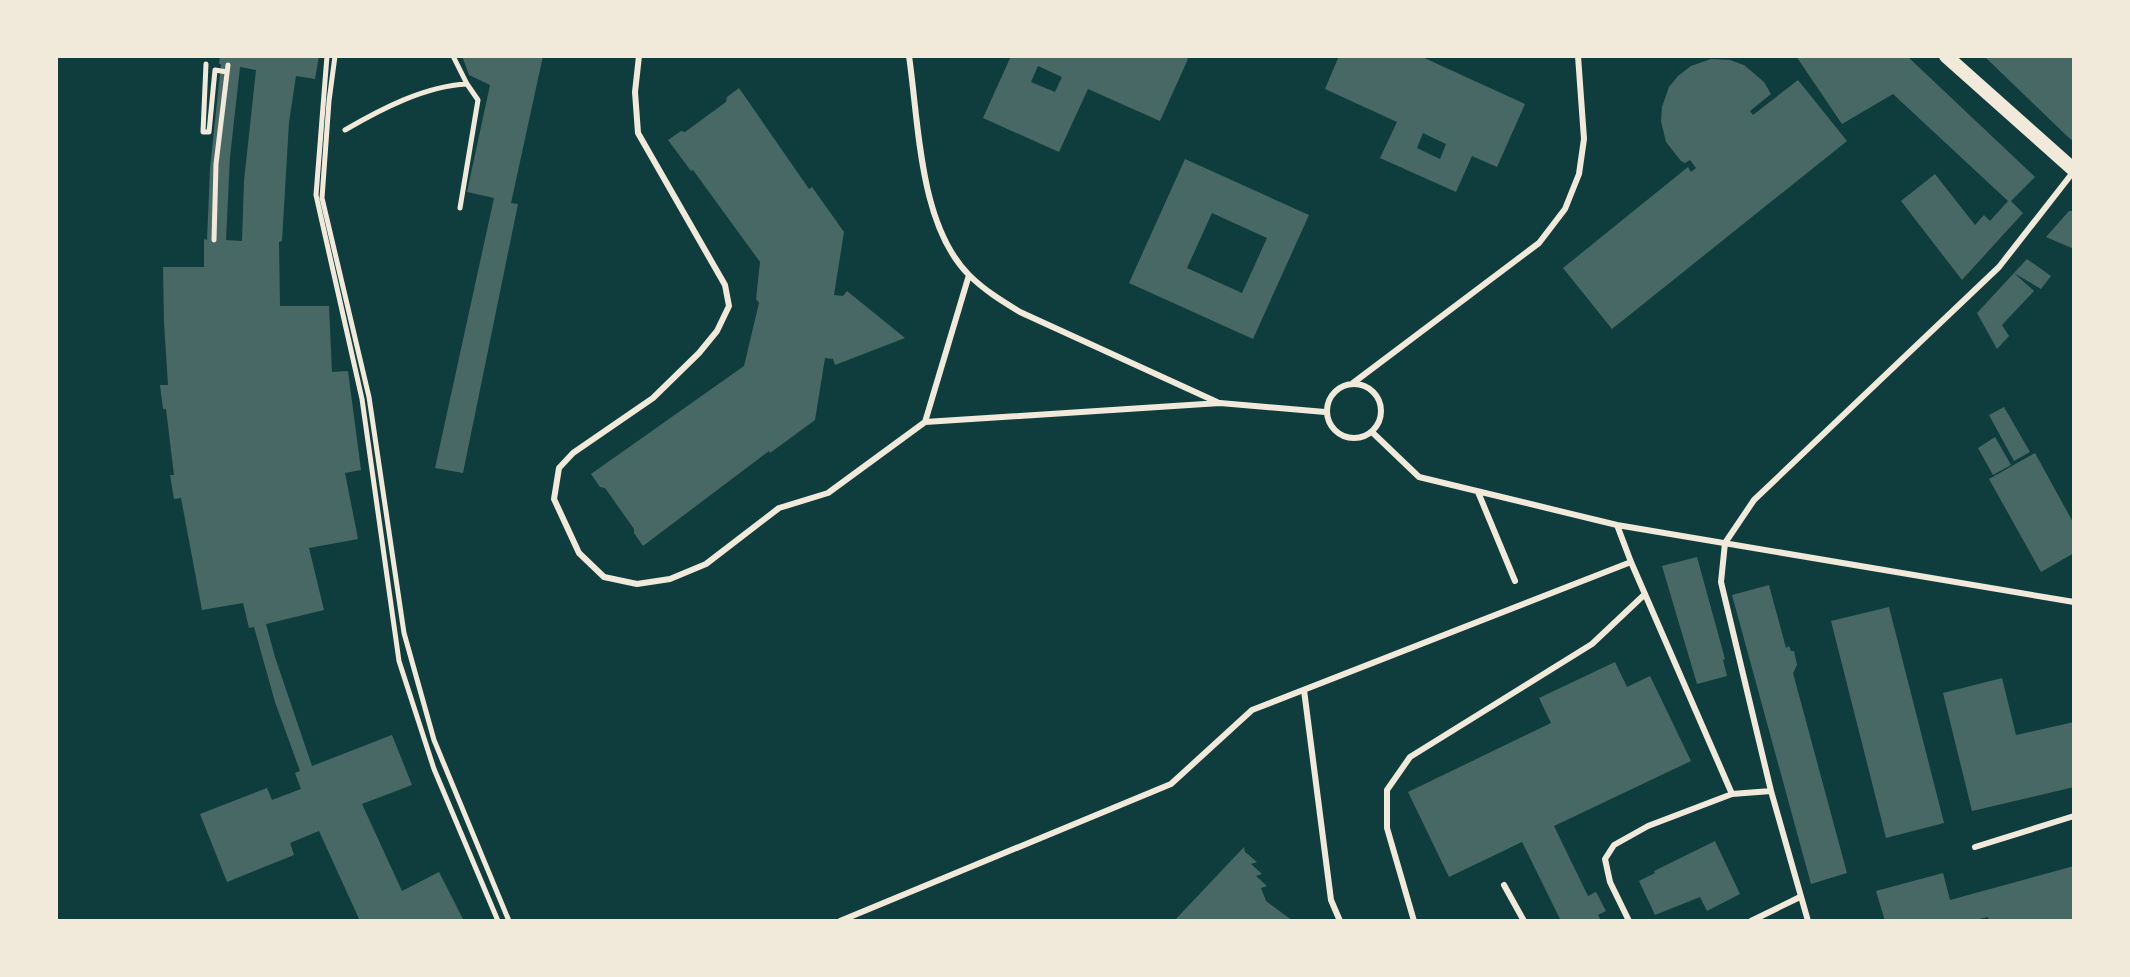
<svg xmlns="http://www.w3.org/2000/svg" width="2130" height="977" viewBox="0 0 2130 977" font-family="Montserrat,sans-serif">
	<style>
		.building { fill: #486865; fill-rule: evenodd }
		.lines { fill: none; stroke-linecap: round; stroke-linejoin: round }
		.path { stroke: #f1e9da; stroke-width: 5 }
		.service { stroke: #f1e9da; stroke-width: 6 }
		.tertiary { stroke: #f1e9da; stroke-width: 14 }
	</style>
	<rect width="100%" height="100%" fill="#0f3d3e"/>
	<!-- building -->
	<path class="building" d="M220,56H319L315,79L296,76L289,122L282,241L279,242L280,306H329L332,372L348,371L361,470L345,473L358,539L309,548L324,610L266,624L275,657L312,766L392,735L412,785L362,804L402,891L439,872L464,921H360L319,831L290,843L294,855L227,882L200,814L267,788L272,800L301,789L295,773L300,771L275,702L254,627L249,628L243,603L202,610L181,498L174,499L170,475H174L166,409H163L160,385H168L164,323L163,267H204V239L207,240L210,169L221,64H219ZM240,67L256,70L244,181L242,241L226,240L230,157Z
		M462,56H543L511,203L518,204L463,473L435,468L494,198L467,192L490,85L469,75Z
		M1011,56H1183L1188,59L1160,121L1088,89L1059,152L983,118ZM1038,66L1062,77L1055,92L1031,82Z
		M1339,56H1420L1525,104L1497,167L1472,156L1456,192L1380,158L1397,122L1325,89ZM1423,133L1446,144L1440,159L1417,148Z
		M1796,56H1907L2035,177L2011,201L2023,213L1962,280L1901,201L1935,174L1975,225L1984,215L1990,221L2008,201L1893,94L1842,124Z
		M1984,56H2074V142L2067,136Z
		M1711,59L1730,60L1744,65L1764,82L1771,94L1750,111L1753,115L1798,80L1847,141L1612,329L1563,268L1688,167L1691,172L1696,168L1690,160L1685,163L1681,161L1666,142L1661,121L1662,107L1669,87L1678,76L1691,66Z
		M739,88L809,189L812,187L844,232L834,295L843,296L847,291L905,338L835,365L833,359L825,358L815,420L770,453L769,451L643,546L634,533V529L605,488L600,487L591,474L744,366L759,303L756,299L760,262L693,170L691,171L668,140L681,131L685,132L726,102L727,97Z
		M1185,159L1309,215L1253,339L1129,283ZM1212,213L1267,238L1242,293L1187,268Z
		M2069,211H2074V249L2046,237Z
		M2027,259L2051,276L2041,289L2014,273Z
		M2014,273L2034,291L2002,325L2009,336L1997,349L1977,313Z
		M2004,407L2030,452L2014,461L1989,415Z
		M1995,437L2011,465L1993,475L1978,448Z
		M2035,453L2074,524V553L2041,572L1989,479Z
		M1697,557L1725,659L1723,660L1727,676L1697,684L1662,566Z
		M1769,585L1786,648L1789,646L1791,651H1794L1797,665L1793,673L1847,873L1811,884L1732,595Z
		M1889,607L1944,823L1886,838L1831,621Z
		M1615,662L1627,687L1650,676L1691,761L1554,826L1588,896L1596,892L1606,911L1598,915L1601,921H1561L1522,842L1449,877L1408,792L1551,723L1539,698Z
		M2002,678L2016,735L2074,722V787L1972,811L1943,693Z
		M1715,841L1740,894L1707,911L1700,897L1655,915L1639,881L1655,873L1654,871Z
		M1244,847L1245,852L1257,862L1251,864L1262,874L1256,876L1267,886L1261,888L1266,901L1293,921H1174Z
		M2074,866V921H1989L1988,917L1971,921H1885L1876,891L1943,873L1950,900Z"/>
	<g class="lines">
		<!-- path -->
		<path class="path" d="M327,56L316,195L362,399L399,661L434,769L498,921
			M335,56L329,101L322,198L369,397L404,633L434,740L509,921
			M453,56L467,84L478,100L460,208
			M206,64L203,132H209L215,70L227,72
			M345,130C381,109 425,86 467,84
			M214,240L216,164L228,65"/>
		<!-- service -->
		<path class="service" d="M639,56L635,92L638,133L725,285L729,306L717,331L699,353L653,398L573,453L559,468L554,499L579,553L604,577L637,584L670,579L706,564L779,508L828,493L925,422L1220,403L1325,412
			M909,56C919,124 919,225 969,275C984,290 1002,301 1020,312L1217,402
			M1353,383L1539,243L1565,209L1579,174L1584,139L1578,56
			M1327 411a27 27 0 1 1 54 0a27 27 0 1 1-54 0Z
			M925,422L969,275
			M1372,432L1419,477L1617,525L2074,602
			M1478,492L1515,581
			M1617,525L1631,562L1732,794L1771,791L1808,921
			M1304,690L1331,900L1340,921
			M1771,791L1721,582L1725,543L1754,500L1999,267L2074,171
			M1975,847L2074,816
			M1504,885L1524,921
			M840,921L1171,784L1252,710L1631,562
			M1414,921L1387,828V790L1410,757L1592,644L1645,594
			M1629,921L1610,882L1605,859L1614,845L1648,826L1732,794
			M1751,921L1800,897"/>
		<!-- tertiary -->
		<path class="tertiary" d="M1946,56L2074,170"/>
	</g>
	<!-- border -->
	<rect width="2130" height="977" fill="none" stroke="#f1e9da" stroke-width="116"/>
</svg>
